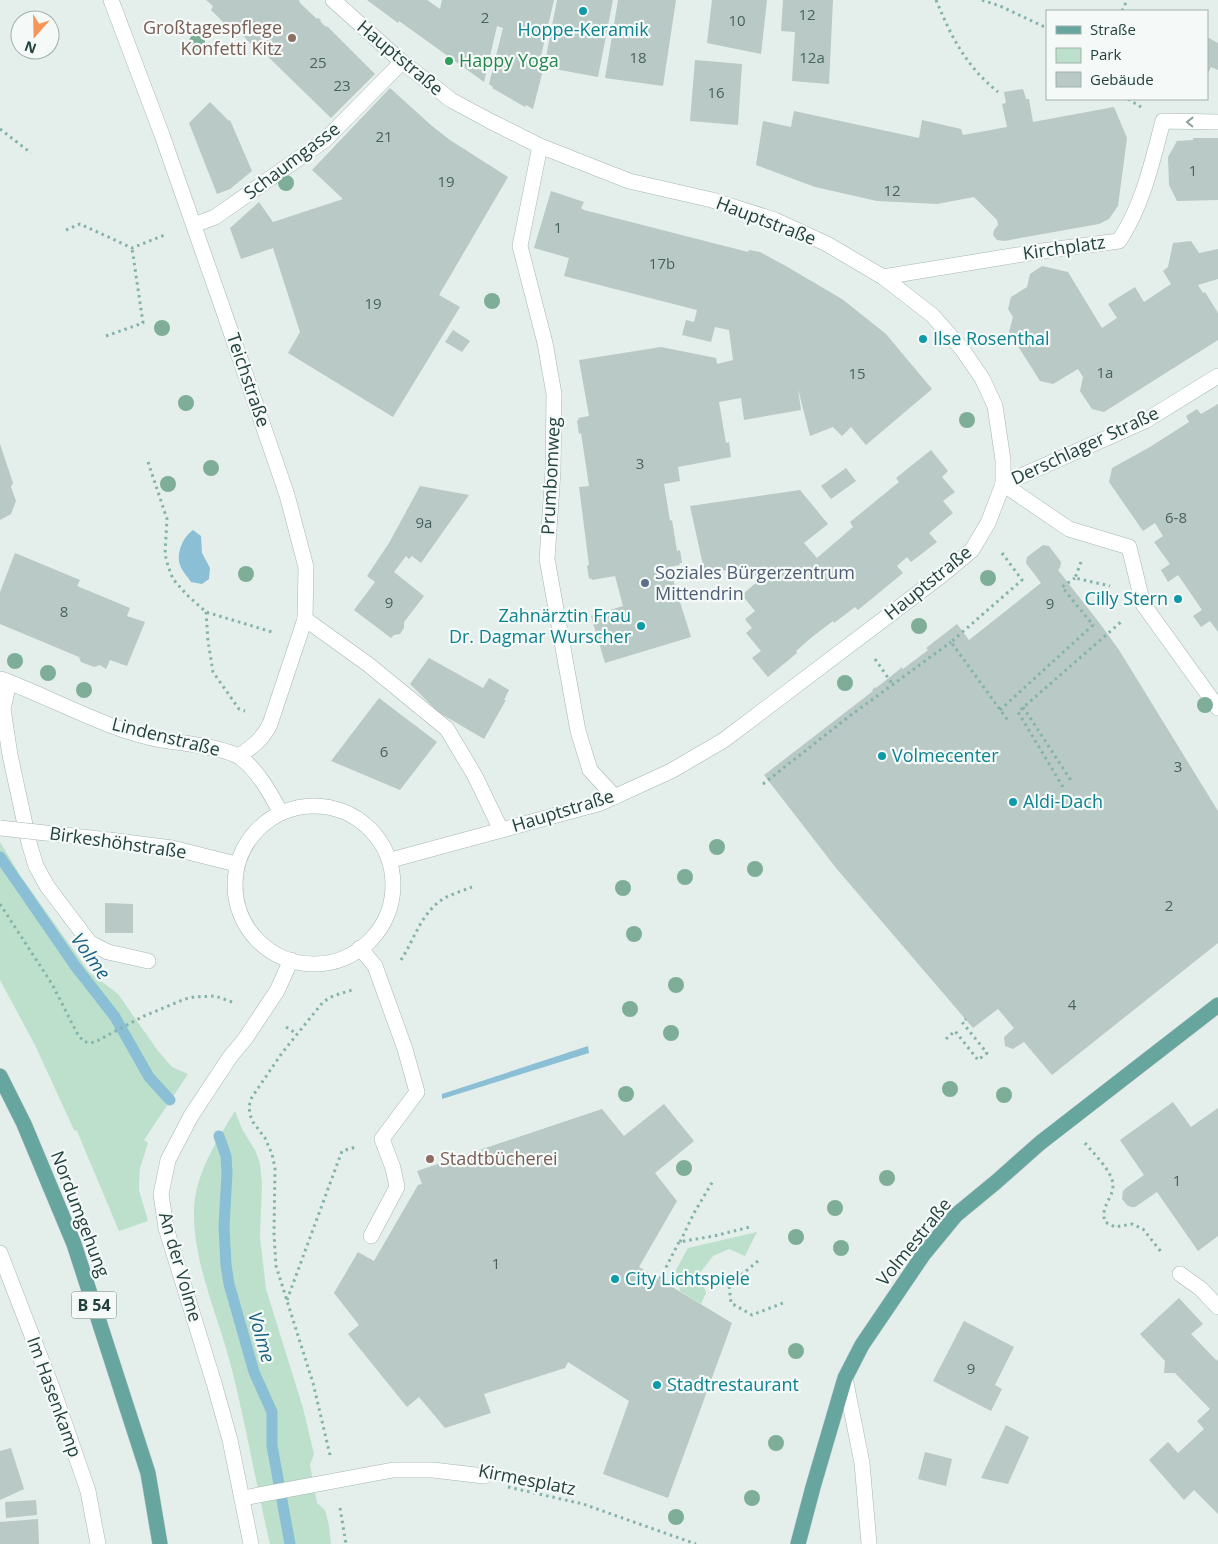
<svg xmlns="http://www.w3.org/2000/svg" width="1218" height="1544" font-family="'Open Sans',sans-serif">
<rect width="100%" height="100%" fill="#e4eeeb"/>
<g fill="#bce0cb">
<polygon points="0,842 20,875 89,972 118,994 158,1051 172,1067 188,1074 144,1140 148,1143 140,1168 139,1182 139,1190 148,1221 119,1231 77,1131 74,1130 35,1045 0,980"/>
<path d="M235,1111L242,1129L256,1152L260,1164L262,1183L260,1237L266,1289L303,1408L314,1454L310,1465L317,1503L325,1510L329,1526L331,1544H270C256,1485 246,1425 231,1366C219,1319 194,1264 194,1215C193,1177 216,1142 235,1111Z"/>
<polygon points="757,1232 745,1256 729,1249 713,1256 700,1273 706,1293 701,1304 680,1291 676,1270 688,1248"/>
</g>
<g fill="#8abfd5">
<path d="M193,530L201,536L202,553L210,568L209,579L202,584L191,582C188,577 182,571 180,565C176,553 183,537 193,530Z"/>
<polygon points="588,1046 589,1053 442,1099 442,1094"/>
</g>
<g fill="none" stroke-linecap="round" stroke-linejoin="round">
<g stroke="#8abfd5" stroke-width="11">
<polyline points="0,857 76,967 115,1017 149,1077 170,1100"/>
<polyline points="219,1136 226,1156 227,1173 224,1227 226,1265 229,1284 254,1372 272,1412 272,1446 290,1544"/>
</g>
</g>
<g fill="#b9c9c5">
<polygon points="206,0 299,0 300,3 317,19 318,18 321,20 320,21 326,27 327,26 375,74 331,118 257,46 255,48 231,24 228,27 211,10 213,6"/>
<polygon points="367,0 427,0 440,9 442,0 554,0 538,69 543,70 533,109 526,105 525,107 492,88 493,87 489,84 503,28 497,26 484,82 399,21 398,23"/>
<polygon points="557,0 613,0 598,77 544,67"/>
<polygon points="618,0 676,0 663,86 605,78"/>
<polygon points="712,0 767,0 761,54 707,43"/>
<polygon points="783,0 833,0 829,84 792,81 795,32 781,31"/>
<polygon points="1207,37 1218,43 1218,70 1211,67 1207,75"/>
<polygon points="695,60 742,64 738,125 690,121"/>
<polygon points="390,88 432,126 450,140 508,177 439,295 460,307 393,417 288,353 300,332 273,248 241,259 230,228 259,202 273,222 343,199 312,170"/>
<polygon points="1023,89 1026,99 1029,99 1033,122 1114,107 1127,138 1118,206 1109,219 1099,224 1004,241 997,240 993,235 994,230 998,225 997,220 974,197 937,204 877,201 815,187 756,165 763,121 791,127 794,111 919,138 922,120 961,129 963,135 1007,127 1002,104 1006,103 1004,92"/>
<polygon points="210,102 229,121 230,120 252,171 230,189 217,194 189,123"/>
<polygon points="1193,138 1218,138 1218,200 1177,201 1169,185 1168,157 1177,141 1193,140"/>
<polygon points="551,191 584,202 581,208 584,210 748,252 749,250 760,252 784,265 842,299 886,334 932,389 866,445 851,427 842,436 833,427 810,436 798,389 801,410 744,420 741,398 719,402 726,443 729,442 731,457 678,467 680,481 664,484 670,521 672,520 677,551 680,550 682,563 679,563 680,565 669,567 691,637 605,663 591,616 623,606 615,576 592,580 591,578 589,579 587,566 589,565 579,487 589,486 581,433 579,434 577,420 579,420 578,418 589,416 579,360 661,347 716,358 717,364 733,360 729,330 715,327 711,342 682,335 686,320 694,322 697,310 564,276 569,258 534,248"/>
<polygon points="1191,241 1199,253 1218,249 1218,279 1198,285 1203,293 1205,292 1218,313 1218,340 1104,412 1092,409 1080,391 1083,377 1078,369 1053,384 1040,381 1009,332 1013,317 1008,309 1011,297 1027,287 1030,274 1042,266 1068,272 1102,328 1117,318 1108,304 1135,287 1144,302 1171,284 1163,271 1168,267 1173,243"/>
<polygon points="453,330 470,341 462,352 445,342"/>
<polygon points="1218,404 1218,632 1210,621 1201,627 1193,616 1202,610 1185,585 1178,575 1168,582 1161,570 1170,564 1154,542 1163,536 1155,523 1143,531 1109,482 1112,468 1150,447 1189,422 1186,416 1197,409 1201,414"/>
<polygon points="0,444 13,483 11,487 16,501 11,514 0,520"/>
<polygon points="931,450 948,471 942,477 955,492 943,501 953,513 929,533 937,542 911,562 907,557 897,566 903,573 858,610 855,607 834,623 833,621 812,637 796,651 797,653 768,677 752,658 761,651 746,633 752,628 745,619 755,611 742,595 759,580 748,566 705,574 690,506 800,490 828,524 804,543 817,558 853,527 850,522 899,482 896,478"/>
<polygon points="846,468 856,481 831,499 821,486"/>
<polygon points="420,486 469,495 421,563 412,556 409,559 406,556 394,572 424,596 404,622 404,628 400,634 394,635 391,638 354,610 375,582 367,576 389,543"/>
<polygon points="1043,545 1049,546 1061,562 1060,568 1058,570 1101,625 1119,650 1218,811 1218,943 1052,1075 1024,1042 1013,1049 1005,1046 1004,1037 1014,1028 998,1009 973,1028 836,868 764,775 873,691 872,690 875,687 876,688 900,669 901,667 903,669 928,650 926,648 957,624 969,640 1041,583 1026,563 1027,557"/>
<polygon points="15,553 80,580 77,586 130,608 127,616 145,622 127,666 110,660 106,669 100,665 94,667 81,662 79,657 0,624 0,592"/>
<polygon points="429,658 483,688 489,678 509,690 504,700 506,700 484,739 438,712 410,684"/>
<polygon points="379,698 437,742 400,790 331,761"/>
<polygon points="105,903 133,904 133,933 105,933"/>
<polygon points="1173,1102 1191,1127 1218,1108 1218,1236 1198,1251 1157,1192 1135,1207 1131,1207 1127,1205 1122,1199 1123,1191 1126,1188 1144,1175 1120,1140"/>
<polygon points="664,1104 694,1141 655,1173 677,1201 639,1267 732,1323 668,1498 603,1474 629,1401 568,1362 565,1368 484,1394 491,1413 445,1428 419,1397 407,1407 348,1334 359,1325 334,1293 358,1252 374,1261 418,1185 422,1184 417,1171 602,1109 624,1136"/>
<polygon points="1179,1298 1203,1324 1191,1334 1217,1361 1218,1359 1218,1514 1194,1490 1184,1500 1149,1460 1168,1442 1178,1453 1204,1429 1197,1421 1210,1409 1175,1373 1164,1373 1165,1361 1140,1334"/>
<polygon points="964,1321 1014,1347 995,1385 1002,1389 991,1411 933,1381"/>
<polygon points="1006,1425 1029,1437 1008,1484 981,1478"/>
<polygon points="11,1448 24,1489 0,1500 0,1451"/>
<polygon points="925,1452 952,1459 946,1486 918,1479"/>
<polygon points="36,1500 37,1515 6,1518 5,1502"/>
<polygon points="38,1519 39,1544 0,1544 0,1522"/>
</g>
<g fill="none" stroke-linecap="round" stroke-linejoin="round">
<defs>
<g id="minor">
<path d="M111,0L162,135L225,315L287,495L306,567L305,619L270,724C263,739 252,747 239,756"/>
<polyline points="333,0 402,62 432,85 451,100 490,121 540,146 629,181 712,200 775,220 827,244 883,277 932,315 962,349 982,378 995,406 1003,460 1003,484 988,523 972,550 942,575 724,740 671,771 601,803 391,860"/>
<polyline points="540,146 520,246 545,343 554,394 553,471 547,559 578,731 590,770 615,797"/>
<polyline points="194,225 215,217 325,140 402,62"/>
<path d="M883,277L1042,251L1119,241C1143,205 1152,162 1163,121L1218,122"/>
<polyline points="1003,484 1069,529 1129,547 1143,604 1218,708"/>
<polyline points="1003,484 1145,421 1218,376"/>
<polyline points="305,619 369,665 447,729 475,776 501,830"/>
<path d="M1,679C53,698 109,731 162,740C181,743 226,747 241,758C259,772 270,793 281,813"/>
<polyline points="9,682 3,709 10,755 29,843 36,866 47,886 90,943 108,952 148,961"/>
<circle cx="314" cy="885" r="79"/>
<polyline points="109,840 172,848 236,864"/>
<polyline points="360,948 375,966 405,1049 417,1092 382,1139 393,1168 397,1187 371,1236"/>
<polyline points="0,1253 53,1390 88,1491 98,1544"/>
<polyline points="1180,1274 1201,1289 1218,1307"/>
<polyline points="845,1378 862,1463 869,1544"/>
<polyline points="243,1498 393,1470 433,1470 484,1476"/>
<polyline points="251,1544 230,1440 214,1383 166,1228 161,1194 168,1160 191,1116 230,1057 245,1039 277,991 291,960"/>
</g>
<g id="major">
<polyline points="0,1076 24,1124 74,1244 148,1473 160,1544"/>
<polyline points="798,1544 813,1487 845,1378 862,1345 923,1255 956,1215 996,1182 1040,1143 1218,1005"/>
</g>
</defs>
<use href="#minor" stroke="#a6b7b3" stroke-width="16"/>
<use href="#major" stroke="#c1cac9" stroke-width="16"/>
<g stroke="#83b3ab" stroke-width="3" stroke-dasharray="2.5 4" stroke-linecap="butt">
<path d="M936,0C952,38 965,65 998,92"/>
<polyline points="982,0 1000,6 1047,28"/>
<polyline points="1122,11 1127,0"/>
<polyline points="1128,99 1141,107"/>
<polyline points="0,129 31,153"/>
<polyline points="66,230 80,224 132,248 167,234"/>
<polyline points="106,336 143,323 132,248"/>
<polyline points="148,462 167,519 165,554 168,566 173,579 187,595 206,612 272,632"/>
<polyline points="1002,553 1022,580 951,642 1009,722"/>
<polyline points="1081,562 1075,578 1110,586"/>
<polyline points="206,612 208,641 213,672 239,709 245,711"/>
<polyline points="875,659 893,685"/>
<polyline points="1023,707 1072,782"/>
<polyline points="1000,710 1093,625 1062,587 1075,578"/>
<polyline points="763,784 847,718 951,642"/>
<polyline points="1063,787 1018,712 1121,622"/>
<polyline points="0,904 52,984 77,1033 83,1041 89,1043 95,1042 144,1016 185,999 194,997 215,996 235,1003"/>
<path d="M401,960C414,940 420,916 440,901C448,895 462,891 472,887"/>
<polyline points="286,1027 297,1034"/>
<polyline points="946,1039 955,1031 978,1060 987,1053 962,1022 966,1019"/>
<path d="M1085,1143C1093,1153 1113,1172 1113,1185C1113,1199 1100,1206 1105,1222L1115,1227L1132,1224L1143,1229L1162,1253"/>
<polyline points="680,1242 694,1213 713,1181"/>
<polyline points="758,1261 729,1285 731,1303 752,1315 783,1303"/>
<polyline points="660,1279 679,1242 714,1236 750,1227"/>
<polyline points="287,1300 342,1151 356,1147"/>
<polyline points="330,1455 313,1383 276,1266 274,1234 275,1168 272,1154 265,1138 253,1122 250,1115 249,1106 252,1097 282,1053 323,1002 333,996 355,989"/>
<polyline points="508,1487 583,1504 696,1544"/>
<polyline points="340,1508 346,1544"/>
</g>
<use href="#minor" stroke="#fff" stroke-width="15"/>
<use href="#major" stroke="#67a69e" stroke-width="15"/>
<defs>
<polyline id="minor-bridge" points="0,828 109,840"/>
</defs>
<use href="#minor-bridge" stroke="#a6b7b3" stroke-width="16" stroke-linecap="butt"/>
<use href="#minor-bridge" stroke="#fff" stroke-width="15"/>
</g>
<g fill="#7eae98">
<circle cx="197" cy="42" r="8"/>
<circle cx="286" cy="183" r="8"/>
<circle cx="492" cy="301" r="8"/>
<circle cx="162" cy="328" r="8"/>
<circle cx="186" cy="403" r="8"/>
<circle cx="967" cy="420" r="8"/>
<circle cx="211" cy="468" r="8"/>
<circle cx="168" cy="484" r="8"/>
<circle cx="246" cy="574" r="8"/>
<circle cx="988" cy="578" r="8"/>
<circle cx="919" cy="626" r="8"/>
<circle cx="15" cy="661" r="8"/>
<circle cx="48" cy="673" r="8"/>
<circle cx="845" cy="683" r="8"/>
<circle cx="84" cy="690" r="8"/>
<circle cx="1205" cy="705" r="8"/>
<circle cx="717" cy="847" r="8"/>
<circle cx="755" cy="869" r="8"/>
<circle cx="685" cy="877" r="8"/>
<circle cx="623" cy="888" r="8"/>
<circle cx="634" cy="934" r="8"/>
<circle cx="676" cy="985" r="8"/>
<circle cx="630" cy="1009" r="8"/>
<circle cx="671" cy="1033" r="8"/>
<circle cx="950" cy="1089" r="8"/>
<circle cx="626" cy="1094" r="8"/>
<circle cx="1004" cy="1095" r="8"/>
<circle cx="684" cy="1168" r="8"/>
<circle cx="887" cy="1178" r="8"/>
<circle cx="835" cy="1208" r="8"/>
<circle cx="796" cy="1237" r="8"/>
<circle cx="841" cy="1248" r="8"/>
<circle cx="796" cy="1351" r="8"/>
<circle cx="776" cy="1443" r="8"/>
<circle cx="752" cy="1498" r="8"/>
<circle cx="676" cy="1517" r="8"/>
</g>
<defs><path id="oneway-chevron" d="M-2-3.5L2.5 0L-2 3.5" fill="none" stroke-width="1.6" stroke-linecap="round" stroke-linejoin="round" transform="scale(1.25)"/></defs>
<use stroke="#90a09e" href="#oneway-chevron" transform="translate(1190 122) rotate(-179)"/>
<g fill="#0f9aa8" stroke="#f5faf9" stroke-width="2">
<circle cx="583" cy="11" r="5"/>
<circle cx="923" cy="339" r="5"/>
<circle cx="1178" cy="599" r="5"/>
<circle cx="641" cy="626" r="5"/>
<circle cx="882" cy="756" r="5"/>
<circle cx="1013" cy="802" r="5"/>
<circle cx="615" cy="1279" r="5"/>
<circle cx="657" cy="1385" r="5"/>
</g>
<g fill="#8d6e63" stroke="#f5faf9" stroke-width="2">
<circle cx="292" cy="38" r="5"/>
<circle cx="430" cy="1159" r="5"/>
</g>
<circle fill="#2e9e5b" stroke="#f5faf9" stroke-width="2" cx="449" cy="61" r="5"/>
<circle fill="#5c6f8a" stroke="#f5faf9" stroke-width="2" cx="645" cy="583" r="5"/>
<g text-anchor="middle" stroke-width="4.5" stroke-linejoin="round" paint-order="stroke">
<g font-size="15" fill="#48635f">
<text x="807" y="20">12</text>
<text x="485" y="23">2</text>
<text x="737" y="26">10</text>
<text x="638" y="63">18</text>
<text x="812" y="63">12a</text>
<text x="318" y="68">25</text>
<text x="342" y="91">23</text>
<text x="716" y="98">16</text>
<text x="384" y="142">21</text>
<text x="1193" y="176">1</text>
<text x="446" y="187">19</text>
<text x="892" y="196">12</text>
<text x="558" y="233">1</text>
<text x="662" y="269">17b</text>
<text x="373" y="309">19</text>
<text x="1105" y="378">1a</text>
<text x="857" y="379">15</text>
<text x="640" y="469">3</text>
<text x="1176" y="523">6-8</text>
<text x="424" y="528">9a</text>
<text x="389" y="608">9</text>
<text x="1050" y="609">9</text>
<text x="64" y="617">8</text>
<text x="384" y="757">6</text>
<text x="1178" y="772">3</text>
<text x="1169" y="911">2</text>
<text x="1072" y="1010">4</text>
<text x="1177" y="1186">1</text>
<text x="496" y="1269">1</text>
<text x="971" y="1374">9</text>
</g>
<rect fill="#f5faf9" stroke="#617875" stroke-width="1" x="71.5" y="1291.5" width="45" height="27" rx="4"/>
<g font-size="16" font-weight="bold" fill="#22413d">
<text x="94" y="1311">B 54</text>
</g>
<g font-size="18" fill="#785e54" stroke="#f5faf9" text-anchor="end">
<text x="282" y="34">Großtagespflege<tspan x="282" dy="21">Konfetti Kitz</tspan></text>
<text x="440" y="1165" text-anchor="start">Stadtbücherei</text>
</g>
<g font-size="18" fill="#0d838f" stroke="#f5faf9" text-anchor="start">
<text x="583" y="36" text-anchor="middle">Hoppe-Keramik</text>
<text x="933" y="345">Ilse Rosenthal</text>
<text x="1168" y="605" text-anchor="end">Cilly Stern</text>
<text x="631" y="622" text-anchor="end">Zahnärztin Frau<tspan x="631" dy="21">Dr. Dagmar Wurscher</tspan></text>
<text x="892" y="762">Volmecenter</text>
<text x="1023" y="808">Aldi-Dach</text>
<text x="625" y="1285">City Lichtspiele</text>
<text x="667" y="1391">Stadtrestaurant</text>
</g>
<g font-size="18" fill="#22413d" stroke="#f5faf9">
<text transform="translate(400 58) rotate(40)" y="6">Hauptstraße</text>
<text transform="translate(292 161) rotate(-37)" y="6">Schaumgasse</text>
<text transform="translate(766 221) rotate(21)" y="6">Hauptstraße</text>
<text transform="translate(1064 248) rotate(-8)" y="6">Kirchplatz</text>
<text transform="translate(248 380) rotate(71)" y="6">Teichstraße</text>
<text transform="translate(1085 446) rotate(-25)" y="6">Derschlager Straße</text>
<text transform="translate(551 476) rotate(-87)" y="6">Prumbomweg</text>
<text transform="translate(928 583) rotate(-39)" y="6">Hauptstraße</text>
<text transform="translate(166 737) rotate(14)" y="6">Lindenstraße</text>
<text transform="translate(563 811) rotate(-17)" y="6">Hauptstraße</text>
<text transform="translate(118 843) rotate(8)" y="6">Birkeshöhstraße</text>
<text transform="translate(80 1214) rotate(69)" y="6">Nordumgehung</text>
<text transform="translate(914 1242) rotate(-51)" y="6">Volmestraße</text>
<text transform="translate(180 1267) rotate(74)" y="6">An der Volme</text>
<text transform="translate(54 1397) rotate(70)" y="6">Im Hasenkamp</text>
<text transform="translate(527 1480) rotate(11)" y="6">Kirmesplatz</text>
</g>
<g font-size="18" fill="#27864d" stroke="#f5faf9" text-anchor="start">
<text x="459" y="67">Happy Yoga</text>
</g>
<g font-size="18" fill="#4e5e75" stroke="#f5faf9" text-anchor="start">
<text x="655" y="579">Soziales Bürgerzentrum<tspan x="655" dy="21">Mittendrin</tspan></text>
</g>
<g font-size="19" font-style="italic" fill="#196181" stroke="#f5faf9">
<text transform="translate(91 956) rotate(54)" y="7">Volme</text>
<text transform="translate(262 1337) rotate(74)" y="7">Volme</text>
</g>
</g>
<rect x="1046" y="10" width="162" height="90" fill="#f5faf9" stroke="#a1b0ae"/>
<rect x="1056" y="26" width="25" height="8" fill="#67a69e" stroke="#a1b0ae"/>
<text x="1090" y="35" font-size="15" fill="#22413d">Straße</text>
<rect x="1056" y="48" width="25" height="15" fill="#bce0cb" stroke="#a1b0ae"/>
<text x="1090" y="60" font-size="15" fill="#22413d">Park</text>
<rect x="1056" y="72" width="25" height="15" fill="#b9c9c5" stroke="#a1b0ae"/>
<text x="1090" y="85" font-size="15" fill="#22413d">Gebäude</text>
<g transform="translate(35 35) rotate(200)"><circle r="24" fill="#f5faf9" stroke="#a1b0ae"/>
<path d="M0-4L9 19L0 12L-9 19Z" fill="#f89659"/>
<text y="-8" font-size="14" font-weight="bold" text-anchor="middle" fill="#22413d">N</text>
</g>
</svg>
